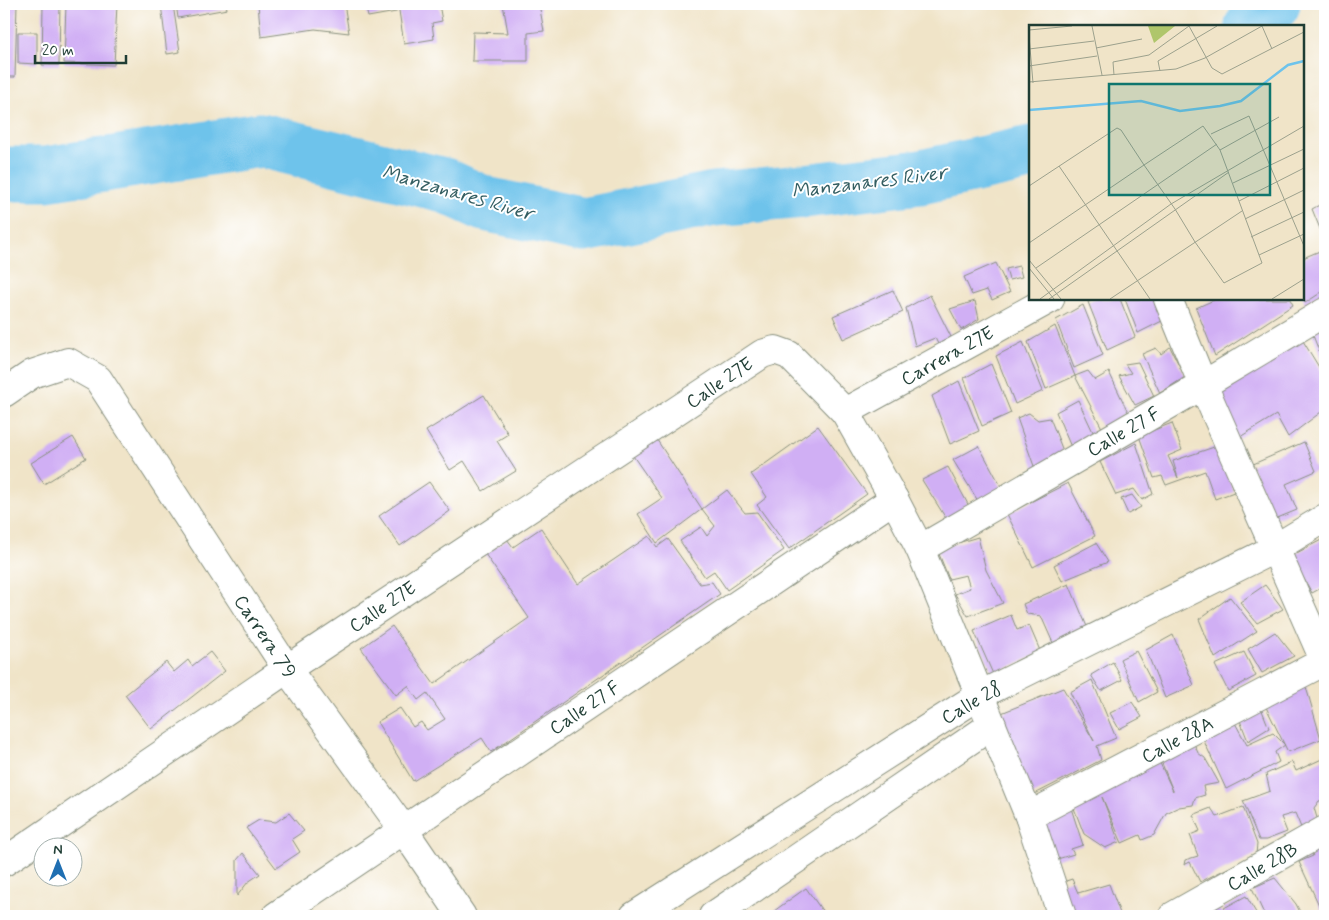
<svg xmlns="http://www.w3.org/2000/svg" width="1329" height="920" font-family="Mynerve,sans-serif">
<rect width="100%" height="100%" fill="#fff"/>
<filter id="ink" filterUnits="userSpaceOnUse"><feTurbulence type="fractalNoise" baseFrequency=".02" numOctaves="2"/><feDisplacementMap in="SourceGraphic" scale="10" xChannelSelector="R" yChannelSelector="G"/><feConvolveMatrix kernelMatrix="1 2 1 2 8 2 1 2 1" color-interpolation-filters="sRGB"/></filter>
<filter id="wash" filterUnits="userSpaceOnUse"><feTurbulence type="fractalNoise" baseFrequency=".0096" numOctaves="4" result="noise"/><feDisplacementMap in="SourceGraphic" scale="20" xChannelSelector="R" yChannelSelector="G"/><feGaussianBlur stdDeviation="1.12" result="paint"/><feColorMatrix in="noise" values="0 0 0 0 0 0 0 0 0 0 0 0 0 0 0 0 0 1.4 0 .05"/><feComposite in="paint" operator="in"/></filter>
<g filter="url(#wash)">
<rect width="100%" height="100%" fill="#f0e4c8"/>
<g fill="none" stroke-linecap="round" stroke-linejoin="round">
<g stroke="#6ec3eb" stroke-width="55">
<polyline points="1252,26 1273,4"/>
<polyline points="4,174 46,174 260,140 444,185 485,204 584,225 714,199 804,191 921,177 1030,153"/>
</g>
</g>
<g id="blocks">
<g fill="#d0aff4">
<polygon points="4,4 17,4 15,77 4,77"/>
<polygon points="43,4 60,4 59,65 42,65"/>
<polygon points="66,4 117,4 114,65 64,63"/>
<polygon points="161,4 173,4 180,52 167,54"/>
<polygon points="176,4 226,4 227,9 178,18"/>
<polygon points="258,4 344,4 349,33 315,29 261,37"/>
<polygon points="365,4 394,4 396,12 368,17"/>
<polygon points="398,4 439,4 442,21 432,23 434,39 404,44"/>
<polygon points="503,4 539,4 544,31 528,33 528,61 472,61 473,32 508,33"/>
<polygon points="18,32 37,32 37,64 18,63"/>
<polygon points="1325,202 1325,241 1312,209"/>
<polygon points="1322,250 1325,260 1325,290 1305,303 1303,297 1303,258"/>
<polygon points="996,263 1010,292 992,300 987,290 972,295 964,277"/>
<polygon points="1019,266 1022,277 1009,280 1006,269"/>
<polygon points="893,290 903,312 843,339 833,316"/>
<polygon points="930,295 951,337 938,344 935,338 915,346 906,308"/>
<polygon points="1094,299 1120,299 1135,337 1107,350 1088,302"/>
<polygon points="1125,299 1153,299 1162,321 1138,333"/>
<polygon points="1216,299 1290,299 1293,305 1215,356 1196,308"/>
<polygon points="975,301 979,319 961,330 950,309"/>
<polygon points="1083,305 1103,355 1074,368 1056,320"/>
<polygon points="1325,325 1325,366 1312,333"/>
<polygon points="1055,326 1075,376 1046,389 1028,342"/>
<polygon points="1300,336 1325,377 1325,409 1288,437 1276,415 1235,440 1212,386"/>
<polygon points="1023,342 1043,391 1015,404 996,356"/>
<polygon points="1170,347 1185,377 1160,393 1142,354 1156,348 1161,354"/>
<polygon points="1138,362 1154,396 1135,405 1119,376 1131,373 1125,364"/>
<polygon points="991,364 1011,413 982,426 964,378"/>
<polygon points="1088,371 1095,380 1109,372 1128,412 1102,428 1075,376"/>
<polygon points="959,381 979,431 950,444 932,396"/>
<polygon points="484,395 508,434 497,441 516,471 483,491 464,461 450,470 426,431"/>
<polygon points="1078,400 1094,434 1071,447 1056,412"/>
<polygon points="1029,413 1038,420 1050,418 1063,451 1035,469 1017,418"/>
<polygon points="1172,423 1182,450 1168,456 1178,478 1173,461 1217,446 1234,492 1215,499 1205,471 1166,485 1162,476 1154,478 1139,436"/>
<polygon points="818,426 867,494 789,549 757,505 767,497 751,474"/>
<polygon points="73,437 86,458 44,484 31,463"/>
<polygon points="655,437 702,509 657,543 638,514 662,498 631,453"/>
<polygon points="1304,442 1316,471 1286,484 1297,510 1275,519 1251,465"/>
<polygon points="1136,443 1153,494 1142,500 1134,489 1116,495 1100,462"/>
<polygon points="979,446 1002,488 978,501 953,460"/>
<polygon points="948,467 970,508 947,520 922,480"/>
<polygon points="429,482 450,511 400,546 379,516"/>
<polygon points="1068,483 1095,536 1033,567 1007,514"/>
<polygon points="727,490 745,513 757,512 784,550 727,590 714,571 705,577 680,541 701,527 707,536 715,526 702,509"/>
<polygon points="1132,495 1141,507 1128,514 1121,499"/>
<polygon points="541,528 578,584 649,536 657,547 668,539 700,584 712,582 720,594 491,752 482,738 413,781 377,722 400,708 413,727 421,722 427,730 445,719 427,693 418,700 408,686 396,695 361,648 392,626 434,684 529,618 485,554 507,539 513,547"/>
<polygon points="978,537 986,570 1003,603 968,616 955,594 970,588 966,575 949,579 937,549"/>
<polygon points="1325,538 1325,586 1312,593 1291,556"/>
<polygon points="1096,543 1108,562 1062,581 1054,565"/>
<polygon points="1069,584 1088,629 1053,643 1041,616 1027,614 1023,604"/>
<polygon points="1265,585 1283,609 1257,623 1240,602"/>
<polygon points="1230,597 1257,631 1215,658 1199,619"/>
<polygon points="1011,615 1017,630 1029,625 1041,653 993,674 974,631"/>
<polygon points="1275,632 1294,656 1262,673 1248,649"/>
<polygon points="1173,635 1194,685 1165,698 1146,650"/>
<polygon points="1136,651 1157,692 1139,702 1120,659"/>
<polygon points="210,652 225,671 151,729 125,695 166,662 174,672 188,660 192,666"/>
<polygon points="1244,652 1256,676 1228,691 1215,665"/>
<polygon points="1113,662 1122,680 1101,691 1091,675"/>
<polygon points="1092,680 1116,738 1097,746 1101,760 1031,796 999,714 1063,688 1094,741 1070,692"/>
<polygon points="1304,680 1321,739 1288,752 1263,701"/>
<polygon points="1132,702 1142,717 1119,729 1110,713"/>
<polygon points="1261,708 1269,728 1248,741 1239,718"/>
<polygon points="1235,723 1247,745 1273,733 1285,745 1275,752 1279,762 1226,789 1204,741"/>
<polygon points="1193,741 1198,753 1205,758 1219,783 1203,786 1205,795 1195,798 1193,805 1179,807 1166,813 1154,835 1142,840 1140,835 1122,843 1102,797 1119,842 1105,848 1084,834 1072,803 1159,761 1173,791 1161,761"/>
<polygon points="1324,758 1325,761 1325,800 1319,801 1314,808 1318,821 1302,830 1295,813 1281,817 1287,832 1266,840 1259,840 1243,801 1270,791 1266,774 1292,762 1296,771"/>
<polygon points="1070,805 1083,845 1071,849 1074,854 1054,860 1039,815"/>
<polygon points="1243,807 1257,844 1256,854 1200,882 1190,862 1184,865 1185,860 1198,856 1190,835 1200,831 1193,815 1211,808 1217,817"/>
<polygon points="289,813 304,831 292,839 300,852 276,868 246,828 259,820 276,822"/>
<polygon points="1325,843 1325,916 1324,916 1299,862 1313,856 1310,850"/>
<polygon points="243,853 260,874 248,882 237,896 237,860"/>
<polygon points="1275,878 1296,904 1302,916 1265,916 1252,888"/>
<polygon points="1072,879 1078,893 1109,884 1121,916 1069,916 1060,883"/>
<polygon points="806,888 826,916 767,916"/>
<polygon points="1246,896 1258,916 1208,916 1208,914 1218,909 1222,913 1225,912 1224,908"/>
</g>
</g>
</g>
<g filter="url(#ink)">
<use href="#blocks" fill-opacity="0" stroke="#88907e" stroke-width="1"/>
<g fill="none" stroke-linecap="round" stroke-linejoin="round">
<defs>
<g id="street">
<polyline points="1168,299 1203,385 1325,662"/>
<polyline points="4,393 32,374 68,362 98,379 287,669 403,829 462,916"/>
<polyline points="845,412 1050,299"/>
<polyline points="920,549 1203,385 1325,312"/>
<polyline points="1029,816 1325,661"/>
<polyline points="4,862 287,669 762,354 775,350 789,355 845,412 894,499 920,549 1029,816 1062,916"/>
<polyline points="276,916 894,499"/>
<polyline points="634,916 980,695 1274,549 1325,518"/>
<polyline points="713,916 992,725"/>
<polyline points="1173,916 1325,830"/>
</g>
</defs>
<use href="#street" stroke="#88907e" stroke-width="30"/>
<use href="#street" stroke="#fff" stroke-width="28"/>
</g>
</g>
<g text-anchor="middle" stroke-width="4" stroke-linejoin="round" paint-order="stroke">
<g font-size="19" fill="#1f3d34" stroke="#fff">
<text transform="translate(947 355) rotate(-29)" y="7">Carrera 27E</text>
<text transform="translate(719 382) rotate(-34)" y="7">Calle 27E</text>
<text transform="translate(1123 431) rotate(-30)" y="7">Calle 27 F</text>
<text transform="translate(382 606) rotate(-34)" y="7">Calle 27E</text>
<text transform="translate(266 636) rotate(56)" y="7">Carrera 79</text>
<text transform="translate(971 702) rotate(-30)" y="7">Calle 28</text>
<text transform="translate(584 707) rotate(-34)" y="7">Calle 27 F</text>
<text transform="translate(1177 739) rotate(-28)" y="7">Calle 28A</text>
<text transform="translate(1262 866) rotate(-30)" y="7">Calle 28B</text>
</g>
<g font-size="20" font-style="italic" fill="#335e62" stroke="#fff">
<text transform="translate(869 181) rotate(-7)" y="7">Manzanares River</text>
<text transform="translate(458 192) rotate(16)" y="7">Manzanares River</text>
</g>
</g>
<g transform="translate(1029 25)">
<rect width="275" height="275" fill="#f0e4c8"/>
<path d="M119,1H146L125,18Z" fill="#afc66b"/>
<path fill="none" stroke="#6ec3eb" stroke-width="2.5" d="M0,85L112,76L151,86L191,81L212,76L259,40L275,36"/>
<path fill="none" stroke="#9ca18d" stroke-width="1" d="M63,1L73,50M160,1L183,43L193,49L275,7M233,1L243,24M0,5L43,1M0,11L4,58M67,23L113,14M0,24L65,16M0,41L68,31M131,46L129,36L188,1M85,50L84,37L120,30L160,1M0,57L147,44L176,33L233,1M182,109L220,91L275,221M191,125L250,92M30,141L121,274M204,158L275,124M0,161L88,103L92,105L115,140L146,184L166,217L195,258L233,238L191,125L174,101L115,140L0,218M210,176L275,143M216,194L275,165M222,212L275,187M230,230L275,209M0,235L32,274M0,243L25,274M7,243L188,119M11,274L142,179L275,101M20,274L200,147M81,274L213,186M243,274L275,254"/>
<path fill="#0f766e" fill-opacity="0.15" stroke="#0f766e" stroke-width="2.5" d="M80,59H241V170H80Z"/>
<rect width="275" height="275" fill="none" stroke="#1f3d34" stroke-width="2.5"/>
</g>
<rect width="1329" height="920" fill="none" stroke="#fff" stroke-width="20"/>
<g transform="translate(58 862)"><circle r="24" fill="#ffffff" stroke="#a5b1ae"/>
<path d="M0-4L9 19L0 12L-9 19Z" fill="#1f6fb2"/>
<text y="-8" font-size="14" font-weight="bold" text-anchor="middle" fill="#1f3d34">N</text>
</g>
<path d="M35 55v8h91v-8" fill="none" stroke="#1f3d34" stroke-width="2.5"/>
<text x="42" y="55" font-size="15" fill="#1f3d34" stroke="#ffffff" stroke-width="4" paint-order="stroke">20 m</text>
</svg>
